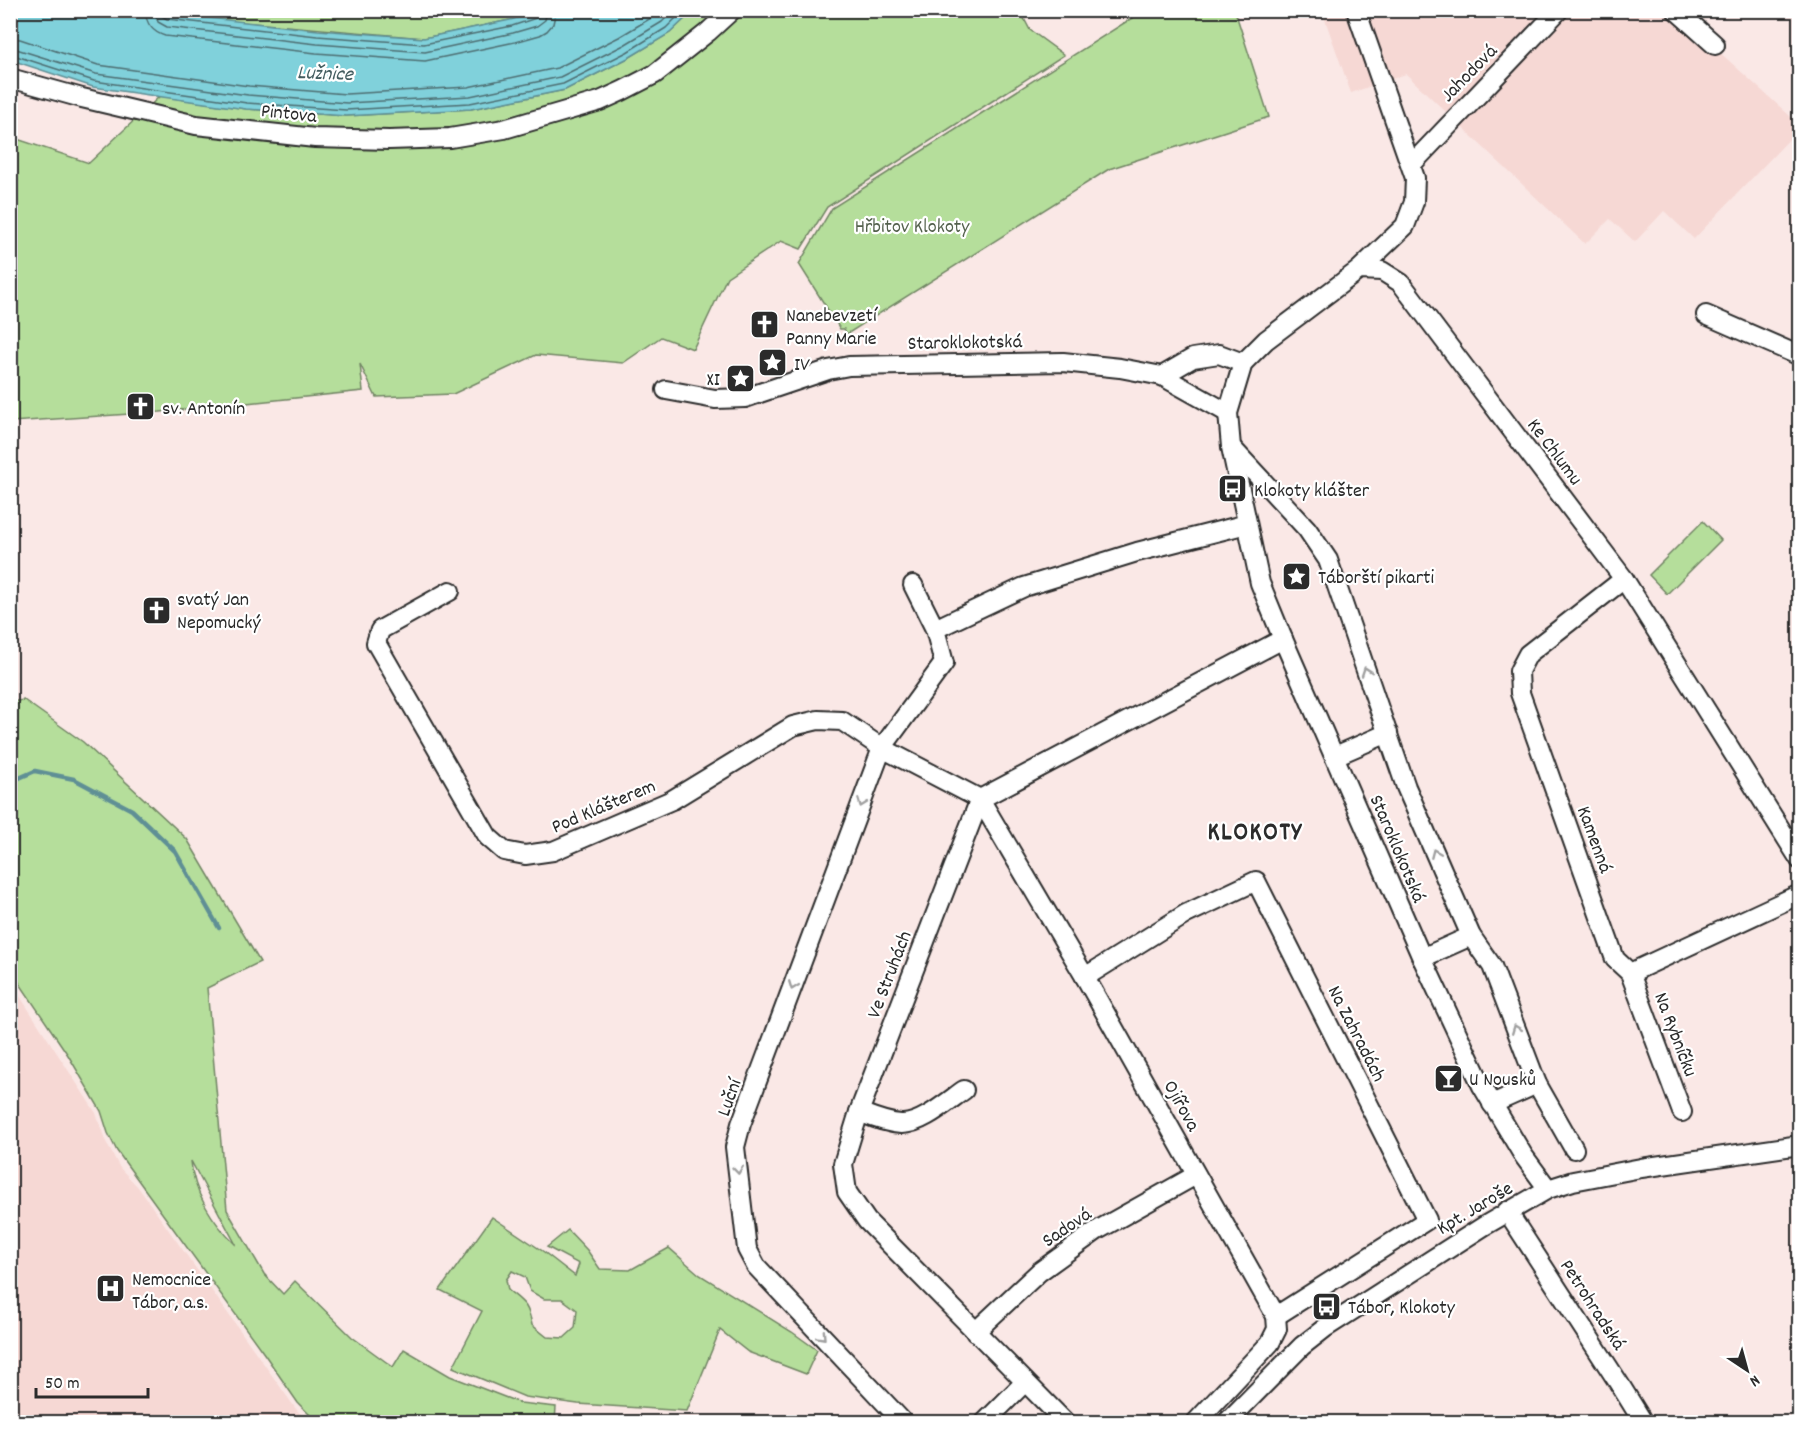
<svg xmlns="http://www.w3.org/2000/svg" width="1810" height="1433" font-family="Dekko,sans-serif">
<rect width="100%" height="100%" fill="#fae8e6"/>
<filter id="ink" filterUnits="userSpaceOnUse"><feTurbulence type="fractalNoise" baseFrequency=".0167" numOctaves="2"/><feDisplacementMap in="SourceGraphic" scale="12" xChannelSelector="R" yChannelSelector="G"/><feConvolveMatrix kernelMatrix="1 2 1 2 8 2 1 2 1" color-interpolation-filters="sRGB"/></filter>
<g filter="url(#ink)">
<g fill="#f6d8d4">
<polygon points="1322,11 1674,11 1799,124 1799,129 1694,239 1664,211 1635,242 1610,219 1585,244 1406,74 1351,93"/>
<polygon points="10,981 96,1113 105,1140 120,1168 138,1187 296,1409 308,1422 11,1422"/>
</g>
<g fill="#b5de9b" stroke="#708463" stroke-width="1.5" fill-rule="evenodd">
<polygon points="142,11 543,11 510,20 424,38 206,19"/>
<polygon points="693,11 1020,11 1030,30 1064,55 827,207 801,249 781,241 727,277 693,349 661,337 623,363 536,355 453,394 376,397 360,364 363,391 160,412 11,422 11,137 89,163 160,96 247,109 346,116 471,109 565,90 630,57 670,33"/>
<polygon points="1143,11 1235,11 1269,117 1109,169 847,334 844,329 840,329 799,264 832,208"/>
<polygon points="1703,521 1721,540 1667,594 1649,575"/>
<path d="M24,700L83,742L187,839L260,962L207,988L227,1210L264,1274L283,1294L295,1281L352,1337L393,1367L404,1349L450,1376L520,1403L556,1407L555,1422H317L298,1403L265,1355L117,1151L108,1133L101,1111L68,1055L12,972L10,965V702ZM191,1161L235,1243V1244C213,1223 193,1192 191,1161Z"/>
<path d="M492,1217L544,1252L575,1276L579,1264L547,1247L568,1230L587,1250L600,1269L630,1270L669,1248L700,1275L792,1332L817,1350L806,1374L748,1352L720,1330L687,1411L578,1404L525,1397L453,1367L482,1311L440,1290ZM512,1271L525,1277L530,1291L544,1299H562L577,1310L575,1328L564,1338L547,1337L532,1325C528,1304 524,1303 508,1290L506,1280Z"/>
</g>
<polygon fill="#80d1db" stroke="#5e8f95" stroke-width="1.5" points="11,10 146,11 318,30 424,38 510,20 543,11 693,11 670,33 630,57 565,90 471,109 346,116 246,109 93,87 11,60"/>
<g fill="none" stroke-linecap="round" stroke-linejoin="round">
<g stroke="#4d6d71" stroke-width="1.5">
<path d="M145,10C146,24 152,32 165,36L316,53L425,61L515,42L540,35L547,31L553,24L556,10"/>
<polyline points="154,10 158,22 167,27 317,44 425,52 513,33 537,26 545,20 547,10"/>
<polyline points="162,10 162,16 167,19 317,36 424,44 512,26 536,18 539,15 540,10"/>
<polyline points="10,38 20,39 98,65 249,86 346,94 468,87 557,68 619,37 656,15 661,10"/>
<polyline points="10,47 96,74 248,95 347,103 470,96 560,77 624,45 662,22 674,10"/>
<polyline points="10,54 94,81 247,103 346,110 470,103 563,84 627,52 666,28 684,10"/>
</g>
<polyline stroke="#5e8f95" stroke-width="4.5" points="10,782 35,771 74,779 132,810 175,851 219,928"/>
<defs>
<g id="minor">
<polyline points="1356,10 1415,178 1414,202 1405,226 1359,270"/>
<polyline points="1676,10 1715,45"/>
<polyline points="10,78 82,98 196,125 315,138 389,140 450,138 504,129 600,101 622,91 655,74 708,32 732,10"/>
<polyline points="1411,165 1559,10"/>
<polyline points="1706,315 1800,356"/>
<polyline points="1162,376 1193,358 1219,354 1243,363"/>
<polyline points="666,390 715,399 745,398 828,370 849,366 1063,362 1120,368 1162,376 1228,413"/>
<polyline points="1232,448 1307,529 1328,560 1406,787 1471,936 1492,966 1537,1084 1574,1149"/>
<polyline points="1624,579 1528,654 1519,671 1520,693 1615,959 1630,973 1800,894"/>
<polyline points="913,585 935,629"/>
<polyline points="450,591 380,630 376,643 488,837 504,851 525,855 553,851 672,800 793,726 818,720 842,721 882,748 980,799"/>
<polyline points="1335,756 1388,733"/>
<polyline points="980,799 1085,977 1276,1316 1277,1329 1270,1343 1196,1422"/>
<polyline points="1422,958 1471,936"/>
<polyline points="1630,973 1682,1112"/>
<polyline points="1085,977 1186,914 1256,881 1427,1220 1276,1316"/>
<polyline points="1492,1104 1537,1084"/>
<path d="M859,1112C872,1117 886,1123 901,1124C921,1125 948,1101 964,1090"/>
<polyline points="1548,1189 1523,1155 1482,1086 1422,958 1283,639 1260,583 1231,447 1228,413 1243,363 1266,340 1359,270 1382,271 1401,283 1624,579 1800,860"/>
<polyline points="1507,1211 1622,1388 1643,1422"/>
<polyline points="975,1332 1039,1272 1096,1231 1196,1175"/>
<polyline points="903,1422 756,1266 747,1249 735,1147 741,1124 882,748 944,663 935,629 1024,587 1137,552 1247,524"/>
<polyline points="985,1422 1025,1382"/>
<polyline points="1065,1422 867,1221 847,1192 843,1164 859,1112 980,799 1283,639"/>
<polyline points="1227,1422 1302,1346 1325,1328 1484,1226 1548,1189 1573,1181 1641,1168 1800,1145"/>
</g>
</defs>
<use href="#minor" stroke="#2b2b2b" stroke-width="22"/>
<use href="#minor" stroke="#fff" stroke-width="18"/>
</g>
<defs><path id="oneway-chevron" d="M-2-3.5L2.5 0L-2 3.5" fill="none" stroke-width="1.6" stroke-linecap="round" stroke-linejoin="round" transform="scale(1.5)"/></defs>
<g stroke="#a0a0a0">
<use href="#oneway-chevron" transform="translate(1366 671) rotate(-109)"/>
<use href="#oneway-chevron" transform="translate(862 803) rotate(111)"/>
<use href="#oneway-chevron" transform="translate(1435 853) rotate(-113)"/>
<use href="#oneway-chevron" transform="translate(793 986) rotate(111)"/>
<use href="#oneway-chevron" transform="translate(1516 1029) rotate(-111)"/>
<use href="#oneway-chevron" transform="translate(738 1170) rotate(84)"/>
<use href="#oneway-chevron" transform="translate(822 1336) rotate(47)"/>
</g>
</g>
<defs>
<symbol id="church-square" viewBox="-11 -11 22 22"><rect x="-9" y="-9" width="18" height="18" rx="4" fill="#2b2b2b" stroke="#fff"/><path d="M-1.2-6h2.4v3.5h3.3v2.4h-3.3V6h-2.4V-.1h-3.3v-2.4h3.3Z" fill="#fff"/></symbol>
<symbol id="sight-square" viewBox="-11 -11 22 22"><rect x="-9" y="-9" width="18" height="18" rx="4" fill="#2b2b2b" stroke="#fff"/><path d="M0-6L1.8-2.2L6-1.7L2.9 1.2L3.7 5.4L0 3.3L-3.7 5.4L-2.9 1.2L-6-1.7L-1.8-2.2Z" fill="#fff"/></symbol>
<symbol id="bus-square" viewBox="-11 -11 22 22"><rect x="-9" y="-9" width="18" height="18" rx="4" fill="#2b2b2b" stroke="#fff"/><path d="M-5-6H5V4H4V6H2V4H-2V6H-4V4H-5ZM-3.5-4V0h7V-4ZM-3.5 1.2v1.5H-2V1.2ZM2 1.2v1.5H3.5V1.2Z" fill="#fff"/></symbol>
<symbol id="bar-square" viewBox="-11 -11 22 22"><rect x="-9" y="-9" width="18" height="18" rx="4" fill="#2b2b2b" stroke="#fff"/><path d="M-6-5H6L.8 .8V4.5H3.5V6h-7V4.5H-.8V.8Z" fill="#fff"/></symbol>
<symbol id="hospital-square" viewBox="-11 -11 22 22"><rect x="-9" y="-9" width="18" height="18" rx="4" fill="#2b2b2b" stroke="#fff"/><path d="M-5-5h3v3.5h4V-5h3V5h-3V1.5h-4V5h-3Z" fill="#fff"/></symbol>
</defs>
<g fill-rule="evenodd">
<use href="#church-square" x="748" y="308" width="33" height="33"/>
<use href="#sight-square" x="756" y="346" width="33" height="33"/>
<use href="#sight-square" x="724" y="362" width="33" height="33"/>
<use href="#church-square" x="124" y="390" width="33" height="33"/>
<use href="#bus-square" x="1216" y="472" width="33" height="33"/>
<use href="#sight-square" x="1280" y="560" width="33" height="33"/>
<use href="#church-square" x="140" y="594" width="33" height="33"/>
<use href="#bar-square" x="1432" y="1062" width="33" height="33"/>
<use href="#hospital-square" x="94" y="1272" width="33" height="33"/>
<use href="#bus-square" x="1310" y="1290" width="33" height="33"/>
</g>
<g text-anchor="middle" stroke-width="4.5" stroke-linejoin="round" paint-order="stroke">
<g font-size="20" fill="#2b2b2b" stroke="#fff">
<text transform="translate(1468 72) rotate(-46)" y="7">Jahodová</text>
<text transform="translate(289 112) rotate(6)" y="7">Pintova</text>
<text transform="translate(965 341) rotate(-1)" y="7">Staroklokotská</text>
<text transform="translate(1556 451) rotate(53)" y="7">Ke Chlumu</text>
<text transform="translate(603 805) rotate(-23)" y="7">Pod Klášterem</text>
<text transform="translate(1596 839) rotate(70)" y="7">Kamenná</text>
<text transform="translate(1399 848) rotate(67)" y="7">Staroklokotská</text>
<text transform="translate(888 974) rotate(-69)" y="7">Ve Struhách</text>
<text transform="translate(1358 1033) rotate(63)" y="7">Na Zahradách</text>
<text transform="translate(1677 1034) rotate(69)" y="7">Na Rybníčku</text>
<text transform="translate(728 1097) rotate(-70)" y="7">Luční</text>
<text transform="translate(1183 1105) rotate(61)" y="7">Ojířova</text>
<text transform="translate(1474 1207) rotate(-31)" y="7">Kpt. Jaroše</text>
<text transform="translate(1066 1226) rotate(-34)" y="7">Sadová</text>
<text transform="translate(1594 1304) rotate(57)" y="7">Petrohradská</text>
</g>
<g font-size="20" fill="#54614d" stroke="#fff">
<text x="912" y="232">Hřbitov Klokoty</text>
</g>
<g font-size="20" fill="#2b2b2b" stroke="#fff" text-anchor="start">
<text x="786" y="321">Nanebevzetí<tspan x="786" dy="23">Panny Marie</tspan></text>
<text x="794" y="370">IV</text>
<text x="720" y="385" text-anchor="end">XI</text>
<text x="162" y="414">sv. Antonín</text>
<text x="1254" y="496">Klokoty klášter</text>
<text x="1318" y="583">Táborští pikarti</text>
<text x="177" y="605">svatý Jan<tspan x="177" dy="23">Nepomucký</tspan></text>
<text x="1469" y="1085">U Nousků</text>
<text x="132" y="1285">Nemocnice<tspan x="132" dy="23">Tábor, a.s.</tspan></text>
<text x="1348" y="1313">Tábor, Klokoty</text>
</g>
<g font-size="21" font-style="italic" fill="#445d60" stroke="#fff">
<text transform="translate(325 72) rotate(2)" y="7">Lužnice</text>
</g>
<g font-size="26" font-weight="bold" letter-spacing="1.5" fill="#2b2b2b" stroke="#fff">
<text x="1255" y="839">KLOKOTY</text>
</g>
</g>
<rect width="1810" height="1433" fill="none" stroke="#fff" stroke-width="36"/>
<rect x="18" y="18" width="1774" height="1397" fill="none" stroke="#2b2b2b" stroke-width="2" filter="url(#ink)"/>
<g transform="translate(1747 1370) rotate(144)" stroke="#ffffff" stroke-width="4.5" paint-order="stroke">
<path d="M0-4.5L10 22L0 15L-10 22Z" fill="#2b2b2b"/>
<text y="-9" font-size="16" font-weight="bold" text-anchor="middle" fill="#2b2b2b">N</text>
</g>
<path d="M36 1388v9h112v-9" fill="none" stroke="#2b2b2b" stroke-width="3"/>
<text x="45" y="1388" font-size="18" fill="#2b2b2b" stroke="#ffffff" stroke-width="4.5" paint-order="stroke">50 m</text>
</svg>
